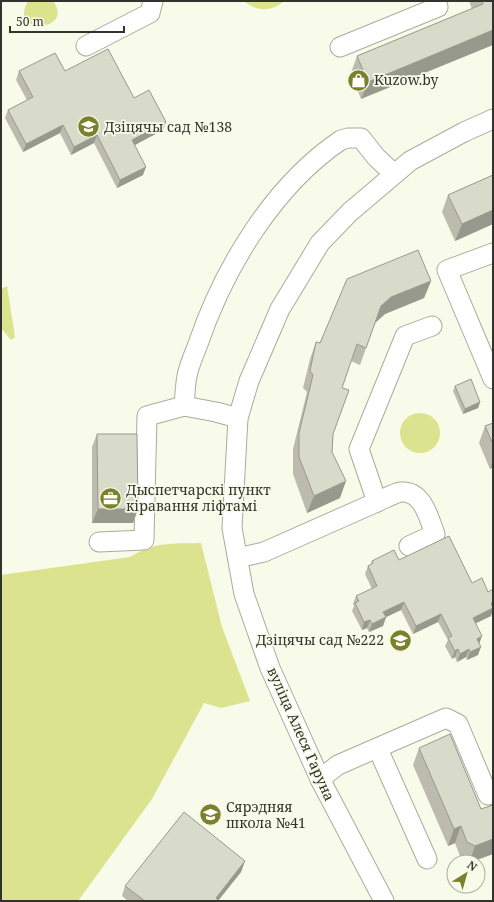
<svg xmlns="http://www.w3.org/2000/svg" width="494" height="902" font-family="'Noto Serif',serif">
<rect width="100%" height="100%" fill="#f8fbe9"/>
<g fill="#dbe38f">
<path d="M28,1H53C76,31 7,37 28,1Z"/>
<path d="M244,1H284C272,12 256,12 244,1Z"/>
<polygon points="7,286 15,337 11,340 1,328 1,289"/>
<circle cx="420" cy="433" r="20"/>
<path d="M201,543L222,627L250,701L221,708L204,703L152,799L78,901H1V575L130,557C157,541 171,544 201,543Z"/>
</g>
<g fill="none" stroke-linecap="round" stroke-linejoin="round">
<defs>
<g id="minor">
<polyline points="86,46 150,13 153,1"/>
<polyline points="340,47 438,7 436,1"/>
<polyline points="493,253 447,270 493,379"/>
<path d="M238,418L216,412L184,406C185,396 185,386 187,376C189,365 194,355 198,344C224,268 273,186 341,140L348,138H361L376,157L394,174"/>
<path d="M377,502C384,499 394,493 401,492C423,490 429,519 435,534L409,546"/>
<polyline points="99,542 144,540 147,416 184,406"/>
<polyline points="238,558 264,552 377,502 359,449 405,336 432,326"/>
<polyline points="378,749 427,859"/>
<polyline points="320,779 338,765 446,718 458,724 488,795 493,792"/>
<polyline points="384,901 320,779 270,668 244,594 232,528 238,418 249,381 280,309 320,243 350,212 410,161 464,132 493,119"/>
</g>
</defs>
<use href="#minor" stroke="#a9ac9b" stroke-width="21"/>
<use href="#minor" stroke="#fff" stroke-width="19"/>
</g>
<g fill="#bbbcae">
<polygon points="469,1 493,1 361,99 351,73 357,56 472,9"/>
<polygon points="19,71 65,71 134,98 163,130 135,145 143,175 117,188 94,143 71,155 60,133 23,152 5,118 8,110 27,100 16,80"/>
<polygon points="493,175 493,224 455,241 442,212 448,195"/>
<polygon points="431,281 424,298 385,314 375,323 360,365 351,361 342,388 333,434 332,452 340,498 307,513 293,474 293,449 307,392 303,388 310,359 316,342 320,343"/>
<polygon points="455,386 480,402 478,408 463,414 453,391"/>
<polygon points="493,423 493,467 490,469 479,443 485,426"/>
<polygon points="97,434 138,509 133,523 92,523 92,447"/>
<polygon points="399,560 472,583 491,616 476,623 479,644 478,655 467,660 466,657 457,662 455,657 452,659 445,646 448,640 438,622 413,634 401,610 386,617 383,626 369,632 367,628 362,630 352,611 354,606 353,604 356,596 372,589 365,574 368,566 371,564 372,561"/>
<polygon points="419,748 481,809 493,805 493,854 471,862 468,862 461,859 455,843 448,846 413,765"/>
<polygon points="245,861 241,872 218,900 219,901 128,901 122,896 125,886"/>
</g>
<g fill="#98998d">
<polygon points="493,30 493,45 361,99 368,82"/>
<polygon points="166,122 163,130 129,148 132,140"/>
<polygon points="63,125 60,133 23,152 26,144"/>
<polygon points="97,135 94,143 71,155 74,147"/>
<polygon points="146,167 143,175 117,188 120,180"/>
<polygon points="493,210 493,224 455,241 462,224"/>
<polygon points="431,281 424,298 385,314 375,323 381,306 391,297"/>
<polygon points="480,402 478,408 463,414 465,409"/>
<polygon points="493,461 493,467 490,469"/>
<polygon points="346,481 340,498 307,513 314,496"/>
<polygon points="98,509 138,509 133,523 92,523"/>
<polygon points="404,602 401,610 380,620 383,612"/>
<polygon points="493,602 493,610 491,616 470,626 473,618"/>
<polygon points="441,614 438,622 413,634 416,626"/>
<polygon points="386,617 383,626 369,632 372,624"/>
<polygon points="370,620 367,628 362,630 364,622"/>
<polygon points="482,636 479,644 477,639"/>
<polygon points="481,647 478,655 467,660 470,652"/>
<polygon points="458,649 455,657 452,659 455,651"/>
<polygon points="469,649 466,657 457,662 460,654"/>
<polygon points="461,826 455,843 448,846 454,829"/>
<polygon points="493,839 493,854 471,862 469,862 475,846"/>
<polygon points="245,861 241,872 218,901 216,898"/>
</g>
<g fill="#d9dbca" stroke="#98998d">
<polygon points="482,1 493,1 493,30 368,82 357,56 483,4"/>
<polygon points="108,49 134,98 149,90 166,122 132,140 146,167 120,180 97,135 74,147 63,125 26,144 8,110 33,97 19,71 55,53 65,71"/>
<polygon points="493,175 493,210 462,224 448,195"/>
<polygon points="418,250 431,281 391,297 381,306 366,348 357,344 342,388 349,390 333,434 332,452 346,481 314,496 299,457 299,433 313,375 310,371 316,342 320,343 347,279"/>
<polygon points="471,379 480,402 465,409 455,386"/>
<polygon points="493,423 493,444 485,426"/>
<polygon points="97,434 137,434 138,509 98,509"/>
<polygon points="449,536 472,583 482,578 488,592 493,589 493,602 491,603 493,608 473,618 482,636 477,639 481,647 470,652 469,649 460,654 458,649 455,651 448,638 452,636 441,614 416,626 404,602 383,612 386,617 372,624 370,620 364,622 355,603 359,601 356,596 377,586 368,566 373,563 372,561 394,550 399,560"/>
<polygon points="450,734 481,809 493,805 493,839 475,846 467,842 461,826 454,829 419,748"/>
<polygon points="184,812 245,861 216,898 219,901 145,901 125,886"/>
</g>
<defs>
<symbol id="shop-disc" viewBox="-11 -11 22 22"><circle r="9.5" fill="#7a802b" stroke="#f8fbe9"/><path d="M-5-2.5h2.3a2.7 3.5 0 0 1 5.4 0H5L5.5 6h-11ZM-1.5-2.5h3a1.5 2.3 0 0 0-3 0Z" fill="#fff"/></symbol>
<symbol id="school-disc" viewBox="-11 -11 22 22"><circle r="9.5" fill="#7a802b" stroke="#f8fbe9"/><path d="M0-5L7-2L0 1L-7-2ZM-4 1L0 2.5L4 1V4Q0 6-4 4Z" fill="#fff"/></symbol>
<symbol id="office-disc" viewBox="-11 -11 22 22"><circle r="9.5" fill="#7a802b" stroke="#f8fbe9"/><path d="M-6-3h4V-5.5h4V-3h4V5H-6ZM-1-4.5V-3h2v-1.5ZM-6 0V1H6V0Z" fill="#fff"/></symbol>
</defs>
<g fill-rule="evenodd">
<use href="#shop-disc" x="346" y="68" width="25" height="25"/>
<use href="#school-disc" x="76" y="114" width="25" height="25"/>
<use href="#office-disc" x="98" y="486" width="25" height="25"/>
<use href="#school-disc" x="388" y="628" width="25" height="25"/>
<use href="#school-disc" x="198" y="802" width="25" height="25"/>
</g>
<g text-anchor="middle" stroke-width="3.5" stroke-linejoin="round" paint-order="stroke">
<g font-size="14" fill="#32332c" stroke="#f8fbe9" text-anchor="start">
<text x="374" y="85">Kuzow.by</text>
<text x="104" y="132">Дзіцячы сад №138</text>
<text x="126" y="495">Дыспетчарскі пункт<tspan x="126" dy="16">кіравання ліфтамі</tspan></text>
<text x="384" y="645" text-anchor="end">Дзіцячы сад №222</text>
<text x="226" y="812">Сярэдняя<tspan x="226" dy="16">школа №41</tspan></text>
</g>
<g font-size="14" fill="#32332c" stroke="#f8fbe9">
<text transform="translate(301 734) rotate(66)" y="5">вуліца Алеся Гаруна</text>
</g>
</g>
<rect width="494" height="902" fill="none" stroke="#32332c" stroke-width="4"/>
<g transform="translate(466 874) rotate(37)"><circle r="19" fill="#f8fbe9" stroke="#a9ab9d"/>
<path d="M0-3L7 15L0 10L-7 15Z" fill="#7a802b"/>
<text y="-6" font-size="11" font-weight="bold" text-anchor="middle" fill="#32332c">N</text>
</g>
<path d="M10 26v6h114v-6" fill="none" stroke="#32332c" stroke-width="2"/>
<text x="16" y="26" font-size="12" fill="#32332c" stroke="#f8fbe9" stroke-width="3" paint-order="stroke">50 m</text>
</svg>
